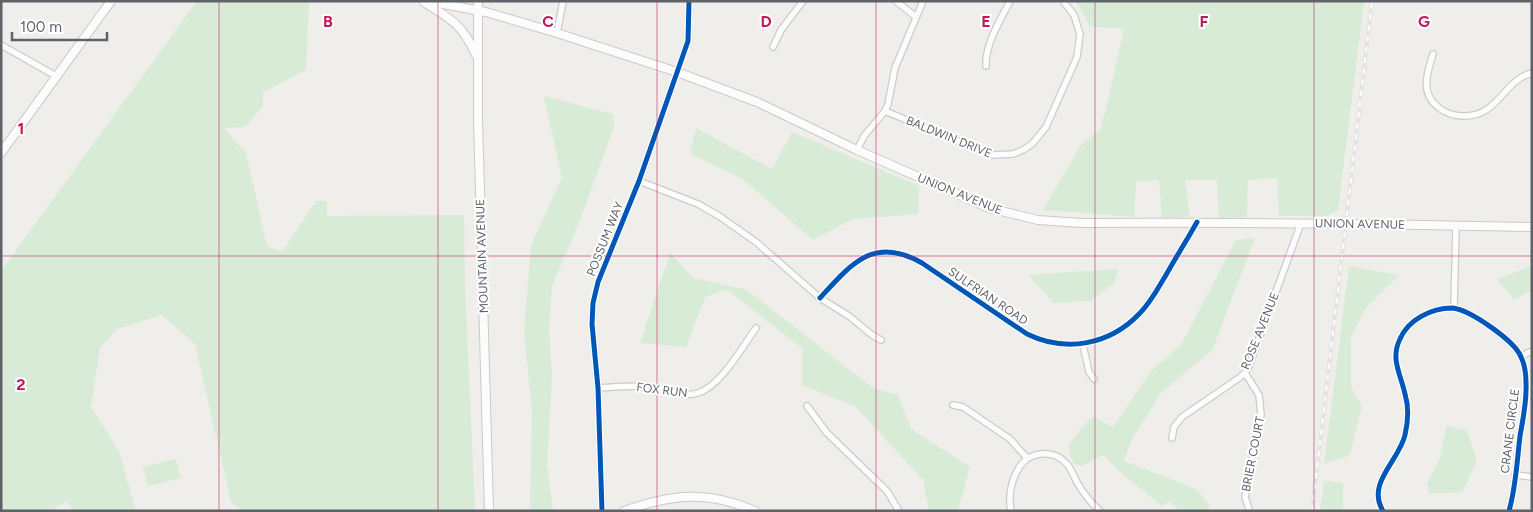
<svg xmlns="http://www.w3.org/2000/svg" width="1533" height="512" font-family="Figtree,sans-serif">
<rect width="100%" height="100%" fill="#efeeea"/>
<g fill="#d8ebd6">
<polygon points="197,1 309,1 306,70 263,92 263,106 245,127 224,128 246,153 267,246 282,252 316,201 327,201 327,216 464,215 465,287 475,511 242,511 231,502 195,344 162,315 117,329 100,348 91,407 119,451 136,511 73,511 66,501 51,511 1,511 1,271"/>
<polygon points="1074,1 1364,1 1338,210 1327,216 1279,216 1277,178 1248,180 1247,217 1219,218 1217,180 1185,180 1190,217 1162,218 1159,180 1136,182 1134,217 1043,210 1081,145 1101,129 1124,29 1090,26 1078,5"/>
<polygon points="544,96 613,114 614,127 580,220 552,286 549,331 552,377 547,464 553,511 530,511 532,411 524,332 531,245 562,178"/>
<polygon points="696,128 772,169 792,132 919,186 918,214 853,219 813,240 741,178 690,154"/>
<polygon points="1255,238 1212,350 1161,393 1132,439 1124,461 1196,489 1209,504 1208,511 1180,511 1169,501 1162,506 1127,478 1103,455 1082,466 1073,463 1068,445 1092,416 1113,427 1151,371 1181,345 1236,240"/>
<polygon points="670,253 694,278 747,290 873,388 898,395 911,429 970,467 958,511 929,511 923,480 856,407 802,385 802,348 726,289 705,297 686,347 640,343"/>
<polygon points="1349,266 1399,275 1365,309 1351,337 1351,387 1362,405 1350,455 1324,464"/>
<polygon points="1532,266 1532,290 1514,300 1497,279"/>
<polygon points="1118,269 1114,283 1090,301 1054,303 1028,275"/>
<polygon points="1447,425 1467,431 1477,461 1462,492 1429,494 1427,483 1439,461"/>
<polygon points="176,459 181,478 148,486 143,467"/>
<polygon points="1324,481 1343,483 1343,511 1320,511"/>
</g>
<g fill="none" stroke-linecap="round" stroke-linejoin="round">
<defs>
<g id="street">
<polyline points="896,1 916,17"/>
<polyline points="557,33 563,1"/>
<polyline points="1,45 56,76"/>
<polyline points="773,47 781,30 803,1"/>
<path d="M1433,54C1427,73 1420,93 1438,107C1445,113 1454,116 1463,116C1499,117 1503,80 1532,73"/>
<path d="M986,66C985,44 1000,21 1010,1"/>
<polyline points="885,111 992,155 1013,154 1023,150 1032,144 1046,127 1077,57 1080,34 1074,15 1063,1"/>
<polyline points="857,150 864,136 885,111 888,104 895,68 923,1"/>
<polyline points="639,181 698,204 719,216 756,242 820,298 849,316 872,335 881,340"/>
<path d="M820,298C851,264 874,235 922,263L1027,334C1066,353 1110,345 1140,313C1151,302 1158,288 1166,275C1176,257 1187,240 1197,222"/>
<polyline points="1454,308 1456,226"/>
<polyline points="1083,345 1089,372 1094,379"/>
<polyline points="1521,356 1532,351"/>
<polyline points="1245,373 1259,395 1261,415 1246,490 1245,497 1249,509"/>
<path d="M598,388C616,387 634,385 652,387C666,389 683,398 698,393C721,386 742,347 756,328"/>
<polyline points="953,405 963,407 1010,439 1027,458"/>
<polyline points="807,406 827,433 887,491 899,511"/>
<polyline points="1172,438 1174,427 1182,417 1239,378 1245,373 1249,366 1301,223"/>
<polyline points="1515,475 1532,477"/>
<polyline points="602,511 598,388 592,324 593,303 598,282 639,181 688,41 689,1"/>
<path d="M1011,511C1008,495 1011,480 1020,466C1031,451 1054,449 1067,464C1072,470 1074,477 1078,484C1084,494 1091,503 1100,511"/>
<path d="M1383,511C1366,483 1399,461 1405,435C1408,422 1409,407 1405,394C1401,375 1390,359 1400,339C1408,320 1431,308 1452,308C1469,309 1515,341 1521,357C1525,365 1526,375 1526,383C1527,401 1523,419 1520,436C1517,461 1516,487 1509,511"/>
</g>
<g id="secondary">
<path d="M427,1L486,12L557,33L677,72L757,102L857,150L989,208L1038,220L1082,223C1232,222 1382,224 1532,227"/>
<polyline points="478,1 478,120 489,511"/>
<path d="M424,2C451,19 463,25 476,55"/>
<polyline points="1,153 111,1"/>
<path d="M624,511C672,494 708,490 755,511"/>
</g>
</defs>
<use href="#street" stroke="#cbcccc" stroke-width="8"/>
<use href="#secondary" stroke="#cacacb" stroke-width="10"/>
<use href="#street" stroke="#fdfcfc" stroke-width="5.5"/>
<use href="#secondary" stroke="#fdfcfc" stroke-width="8"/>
<defs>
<polyline id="rail" points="1312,511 1372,1"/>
</defs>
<use href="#rail" stroke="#e4e4e4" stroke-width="4"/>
<use href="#rail" stroke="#fff" stroke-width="2" stroke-dasharray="5.5" stroke-linecap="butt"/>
<defs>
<g id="cycleway">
<path d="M820,298C851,264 874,235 922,263L1027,334C1066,353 1110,345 1140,313C1151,302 1158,288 1166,275C1176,257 1187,240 1197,222"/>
<polyline points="602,511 598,388 592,324 593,303 598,282 639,181 688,41 689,1"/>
<path d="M1383,511C1366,483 1399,461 1405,435C1408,422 1409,407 1405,394C1401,375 1390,359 1400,339C1408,320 1431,308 1452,308C1469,309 1515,341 1521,357C1525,365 1526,375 1526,383C1527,401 1523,419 1520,436C1517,461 1516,487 1509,511"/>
</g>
</defs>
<use href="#cycleway" stroke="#fff" stroke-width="8"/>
<use href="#cycleway" stroke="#0057b8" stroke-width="5"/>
</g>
<path fill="none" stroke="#c2185b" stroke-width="1" stroke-opacity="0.55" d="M219,1V511M438,1V511M657,1V511M876,1V511M1095,1V511M1314,1V511M1,256H1532"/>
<g text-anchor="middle" stroke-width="4" stroke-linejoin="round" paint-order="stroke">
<g font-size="12" fill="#5f6368" stroke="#fff">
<text transform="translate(949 137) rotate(22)" y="4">BALDWIN DRIVE</text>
<text transform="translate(960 194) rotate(22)" y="4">UNION AVENUE</text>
<text transform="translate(1360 224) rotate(1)" y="4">UNION AVENUE</text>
<text transform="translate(605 239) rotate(-68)" y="4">POSSUM WAY</text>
<text transform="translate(482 256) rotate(-92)" y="4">MOUNTAIN AVENUE</text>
<text transform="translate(988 296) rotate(34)" y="4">SULFRIAN ROAD</text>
<text transform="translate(1260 331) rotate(-68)" y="4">ROSE AVENUE</text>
<text transform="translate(662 390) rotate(7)" y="4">FOX RUN</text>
<text transform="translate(1510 431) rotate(-83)" y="4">CRANE CIRCLE</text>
<text transform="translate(1253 454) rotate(-79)" y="4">BRIER COURT</text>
</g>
</g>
<g font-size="16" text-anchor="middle" font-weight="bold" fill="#c2185b" stroke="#fff" stroke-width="4" stroke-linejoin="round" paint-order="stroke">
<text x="328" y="27">B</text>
<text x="548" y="27">C</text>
<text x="766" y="27">D</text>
<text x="986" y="27">E</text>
<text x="1204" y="27">F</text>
<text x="1424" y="27">G</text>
<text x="21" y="134">1</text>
<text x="21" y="390">2</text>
</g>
<rect width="1533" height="512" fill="none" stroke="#5f6368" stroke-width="5"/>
<path d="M12 32v8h95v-8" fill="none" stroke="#5f6368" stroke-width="2.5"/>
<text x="20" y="32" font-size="15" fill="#5f6368" stroke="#ffffff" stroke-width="4" paint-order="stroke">100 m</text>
</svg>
